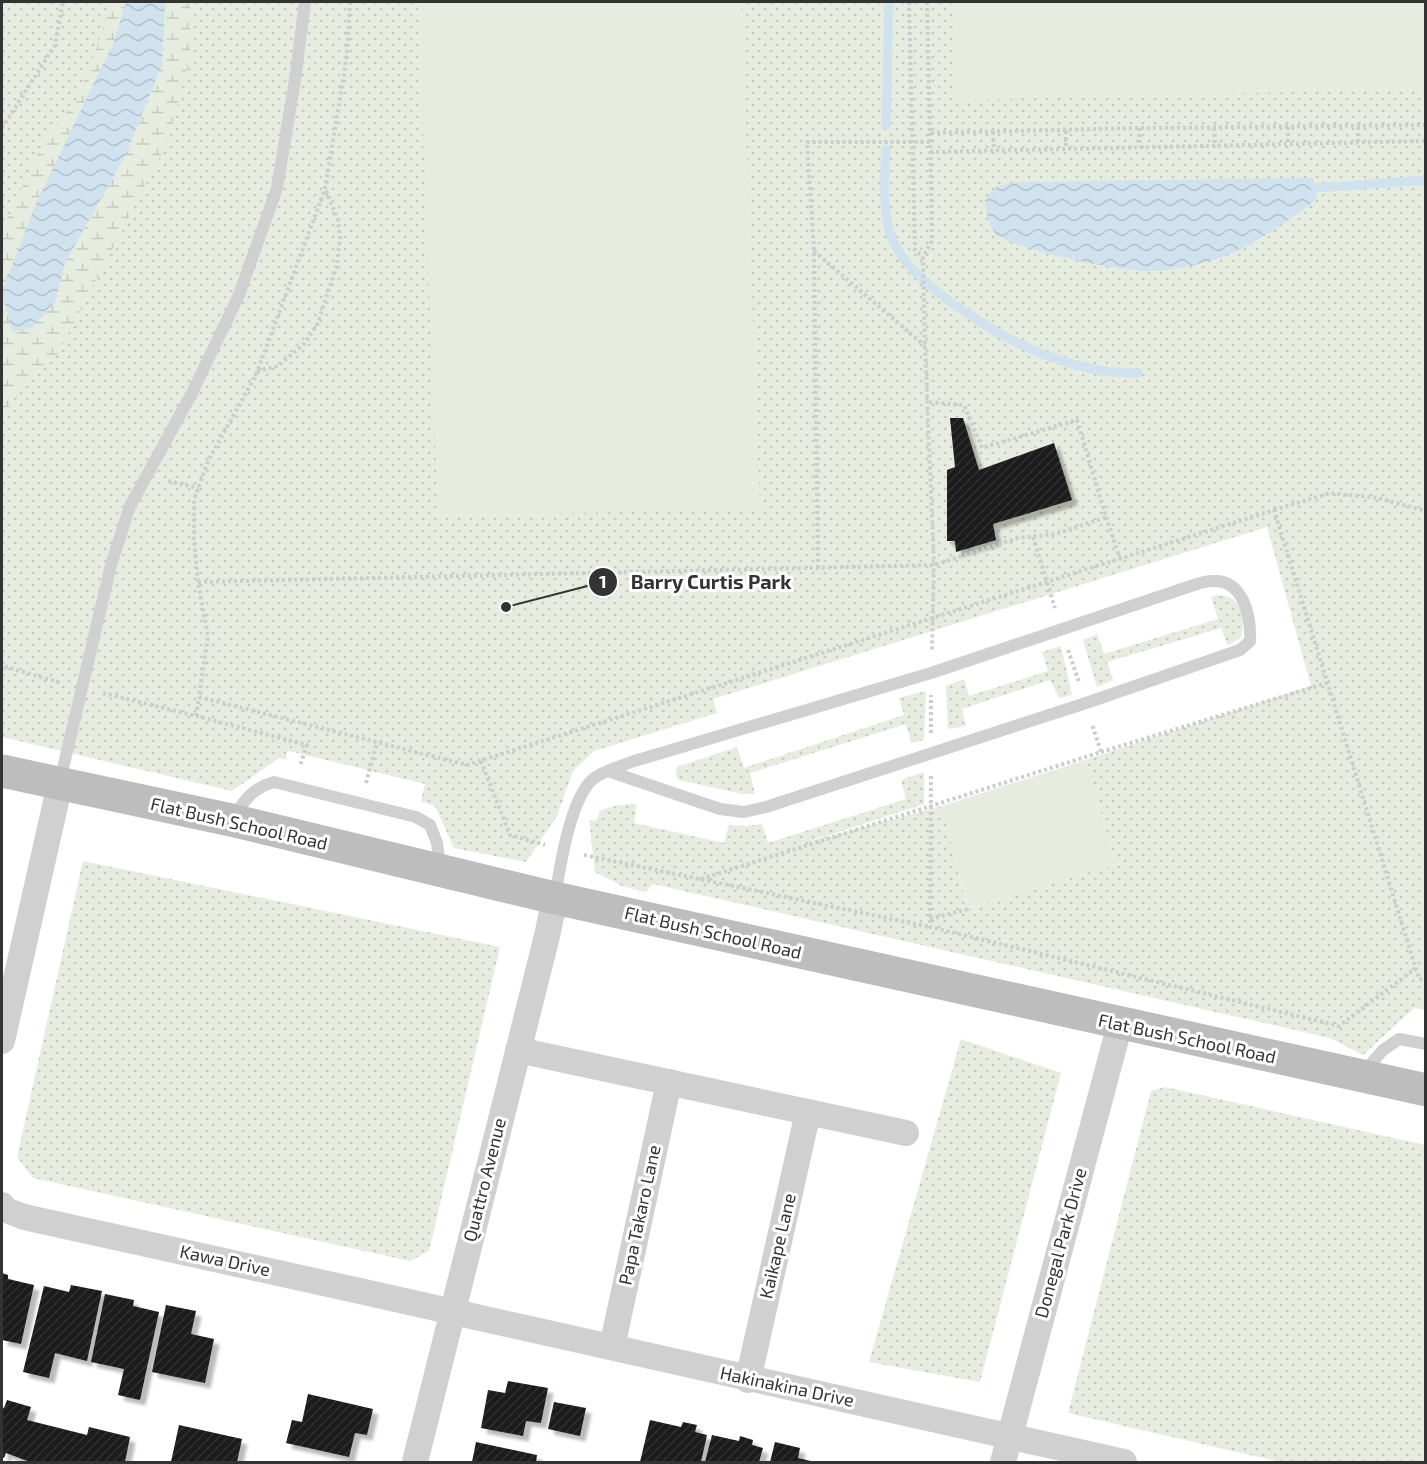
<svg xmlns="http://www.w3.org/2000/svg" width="1427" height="1464" font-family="'Exo 2',sans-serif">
<defs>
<pattern id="grass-dots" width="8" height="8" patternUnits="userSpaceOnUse" patternTransform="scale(1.5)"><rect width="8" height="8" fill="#e6ecdf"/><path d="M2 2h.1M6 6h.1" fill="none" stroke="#c6cbc0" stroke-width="1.8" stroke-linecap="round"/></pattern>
<pattern id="wetland-marsh" width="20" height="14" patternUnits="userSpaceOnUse" patternTransform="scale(1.5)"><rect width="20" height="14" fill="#e6ecdf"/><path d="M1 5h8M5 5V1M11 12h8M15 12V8" fill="none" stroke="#c6cbc0"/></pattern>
<pattern id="water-waves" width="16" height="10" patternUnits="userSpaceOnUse" patternTransform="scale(1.5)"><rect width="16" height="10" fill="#cfe2ee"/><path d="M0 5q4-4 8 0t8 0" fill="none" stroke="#b2c2cd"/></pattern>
<pattern id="building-hatch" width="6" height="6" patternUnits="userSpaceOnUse" patternTransform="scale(1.5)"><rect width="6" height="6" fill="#1a1a1a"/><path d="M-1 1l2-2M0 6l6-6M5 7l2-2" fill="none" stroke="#333"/></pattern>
<filter id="shadow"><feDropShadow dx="5.5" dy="5.5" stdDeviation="1.5" flood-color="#0004"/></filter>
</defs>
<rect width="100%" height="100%" fill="#fff"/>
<g fill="url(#grass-dots)">
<path d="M2,2H1425V1010L1414,1008L1363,1055L1330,1038L653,884L646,892L622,886L595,872L589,820L596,821L600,811C613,805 624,804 637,804L634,823L724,843L729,825L746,826L762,824L768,843L906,799L901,780L924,772V804L808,842L942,806L968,909L1116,864L1085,760L1311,686L1267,527L713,699L717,713L594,751L573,771L557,816L526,862L454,848L435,806L421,801L425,784L289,751L286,753L287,760L279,758L232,791L2,737Z"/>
<path d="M1217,595C1223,596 1231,596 1236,602C1244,610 1244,627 1241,637L1228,646L1221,628L1107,662L1113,680L1097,687L1083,640L1097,634L1104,654L1218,619L1211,597Z"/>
<polygon points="1061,646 1072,695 1059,698 1050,680 962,709 966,726 948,729 946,686 964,679 969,696 1048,671 1042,652"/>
<polygon points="926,691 924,740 911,743 906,724 750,773 755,794 743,794 679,780 676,776 677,767 737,747 744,768 904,715 899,698"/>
<polygon points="83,861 500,947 429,1251 410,1261 33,1178 17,1157"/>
<polygon points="961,1039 1061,1073 980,1382 869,1362"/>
<polygon points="1165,1087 1425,1145 1425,1462 1281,1462 1068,1413 1151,1091"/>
</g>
<path fill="url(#wetland-marsh)" d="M110,2H126L114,41L35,206L2,291L12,332L55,302L65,263L126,154L162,65L165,2H190V57L171,129L159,159L57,355C33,375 11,395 2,426V230L46,136L76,101L97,47Z"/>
<g fill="#e6ecdf">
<polygon points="418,2 741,2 760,508 438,517"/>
<polygon points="952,2 1425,2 1425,89 955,100"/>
<polygon points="1085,760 1116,864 968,909 942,806"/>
</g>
<g fill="url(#water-waves)">
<polygon points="126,2 165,2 162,65 126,154 65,263 55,302 33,327 12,332 2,291 35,206 114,41"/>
<path d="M1313,178L1317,199C1279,227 1245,253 1198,264C1183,268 1164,271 1148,271C1124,272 1009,249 995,233C987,223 986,211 985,199L996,187L1016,182Z"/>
</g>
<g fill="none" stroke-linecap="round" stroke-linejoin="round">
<g stroke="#cfe2ee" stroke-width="9">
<polyline points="886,125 889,2"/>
<path d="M886,150C884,180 881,217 895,245C916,287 997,335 1040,353C1058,360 1079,366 1097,370C1110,373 1125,372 1138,373"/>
<polyline points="1315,188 1426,180"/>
</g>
</g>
<g fill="url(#building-hatch)" filter="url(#shadow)">
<polygon points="950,418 963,418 979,470 1054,443 1072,500 993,524 996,540 956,552 955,541 947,541 947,470 955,467"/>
<polygon points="2,1273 8,1275 8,1279 34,1285 21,1344 2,1340"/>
<polygon points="71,1285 102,1291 87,1361 55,1353 49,1378 23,1372 44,1286 69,1292"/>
<polygon points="105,1294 134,1300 133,1306 159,1312 140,1400 118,1395 124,1369 91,1362"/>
<polygon points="166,1305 196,1311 191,1334 214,1339 205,1383 152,1372"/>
<polygon points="508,1381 548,1388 541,1423 526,1421 523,1436 481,1428 488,1390 505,1393"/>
<polygon points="308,1394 373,1409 367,1435 355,1433 349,1457 286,1443 292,1420 302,1422"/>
<polygon points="7,1400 31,1407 27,1420 87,1435 89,1427 130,1437 125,1462 30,1462 6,1453 4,1458 2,1457 2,1407 4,1408"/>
<polygon points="554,1402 586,1408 580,1436 548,1429"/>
<polygon points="650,1420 681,1427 683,1422 697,1425 695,1432 707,1435 701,1462 640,1462"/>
<polygon points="179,1425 242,1439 237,1462 171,1462"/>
<polygon points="712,1435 739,1441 740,1436 753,1440 752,1445 763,1448 759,1462 705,1462"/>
<polygon points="476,1442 537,1455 536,1462 472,1462"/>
<polygon points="775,1442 800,1448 798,1458 815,1462 770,1462"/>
</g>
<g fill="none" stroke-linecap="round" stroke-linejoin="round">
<g stroke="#cdcdcd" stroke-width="4" stroke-dasharray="3 3" stroke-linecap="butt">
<polyline points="350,2 347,56 325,189 256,375 208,461 194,500 194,539 198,582 208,636 199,697 467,765 1274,510 1419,979 1426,980"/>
<polyline points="909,2 915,250 923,257"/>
<polyline points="927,2 930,133 1139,128 1426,125"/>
<polyline points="1288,127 1288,144"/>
<polyline points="1358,127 1358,143"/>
<polyline points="2,128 55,45 63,2"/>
<polyline points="1139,128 1140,147"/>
<polyline points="1214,128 1215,146"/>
<polyline points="1066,131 1066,149"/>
<polyline points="993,132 994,150"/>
<polyline points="930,133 932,241 923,257 925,346 934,565 932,652"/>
<polyline points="930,152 1426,141"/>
<polyline points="814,251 925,346"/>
<polyline points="257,371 278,366 304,344 317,325 337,265 340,237 338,220 325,189"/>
<polyline points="168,481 199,488"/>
<polyline points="1274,510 1330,493 1378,498 1426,511"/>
<polyline points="1106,517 1120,559"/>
<polyline points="1033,537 1055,608"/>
<polyline points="818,568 814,251 807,142 930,142"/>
<polyline points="198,582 934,565 1018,538 1056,534 1106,517 1077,420 982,448 964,405 927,402"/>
<polyline points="1068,650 1079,682"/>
<polyline points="2,670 3,666 61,683"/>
<polyline points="103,693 196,716 199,697"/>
<polyline points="196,716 307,745 300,766"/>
<polyline points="931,733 931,695"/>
<polyline points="1101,752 1327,683"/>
<polyline points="481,761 510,835 545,845"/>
<polyline points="931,776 930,927 1339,1026 1416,968"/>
<polyline points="366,783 377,742"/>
<polyline points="584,855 930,927"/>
<polyline points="701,879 1101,752 1092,724"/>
<polyline points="930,919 968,909"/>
</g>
<g stroke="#d0d0d0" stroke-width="12">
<polyline points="60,781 111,565 130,506 192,393 239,295 277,188 295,80 305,2"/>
<path d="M232,819C244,801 252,788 274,782L416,817L430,825L437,843L440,867"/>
<path d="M555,897C560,867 570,799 593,779C603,771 619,767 631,762L931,673L1194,585C1200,583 1206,581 1212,581C1244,579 1251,617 1250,641L1240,650L1086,703L766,807L744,812L720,809L608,771"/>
<polyline points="1362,1074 1383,1050 1399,1039 1426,1044"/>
</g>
<g stroke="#d0d0d0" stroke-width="26">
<polyline points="2,1041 60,784"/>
<polyline points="518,1050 906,1133"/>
<path d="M2,1205L6,1210L24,1217C391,1297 757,1380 1124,1462"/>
<polyline points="612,1347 669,1082"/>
<polyline points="748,1380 808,1112"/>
<polyline points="415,1462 547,936 555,898"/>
<polyline points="1003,1462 1120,1024"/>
</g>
<polyline stroke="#bdbdbd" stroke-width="33" points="2,771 231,820 555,898 1426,1090"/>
</g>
<g text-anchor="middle" stroke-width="6" stroke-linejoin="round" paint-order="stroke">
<g font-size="18" fill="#333" stroke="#fff">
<text transform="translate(239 824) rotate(13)" y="6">Flat Bush School Road</text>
<text transform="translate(713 933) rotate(13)" y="6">Flat Bush School Road</text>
<text transform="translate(1187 1039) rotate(12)" y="6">Flat Bush School Road</text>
<text transform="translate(485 1180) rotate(-76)" y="6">Quattro Avenue</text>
<text transform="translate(640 1215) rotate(-78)" y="6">Papa Takaro Lane</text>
<text transform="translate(1061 1243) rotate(-75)" y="6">Donegal Park Drive</text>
<text transform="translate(778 1246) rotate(-77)" y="6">Kaikape Lane</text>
<text transform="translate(225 1261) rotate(12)" y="6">Kawa Drive</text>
<text transform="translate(787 1387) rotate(12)" y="6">Hakinakina Drive</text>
</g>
</g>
<path fill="none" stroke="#333" stroke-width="2" d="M506 607L603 582"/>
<g fill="#333" stroke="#fff" stroke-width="2">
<circle cx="506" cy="607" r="6"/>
<circle cx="603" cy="582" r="15"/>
</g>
<g font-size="18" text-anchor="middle" font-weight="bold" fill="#fff">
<text x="603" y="588">1</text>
</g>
<g font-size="20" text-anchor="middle" font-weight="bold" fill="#333" stroke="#fff" stroke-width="6" stroke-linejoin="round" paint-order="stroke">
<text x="711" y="589">Barry Curtis Park</text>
</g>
<rect width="1427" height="1464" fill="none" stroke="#333333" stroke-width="6"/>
</svg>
